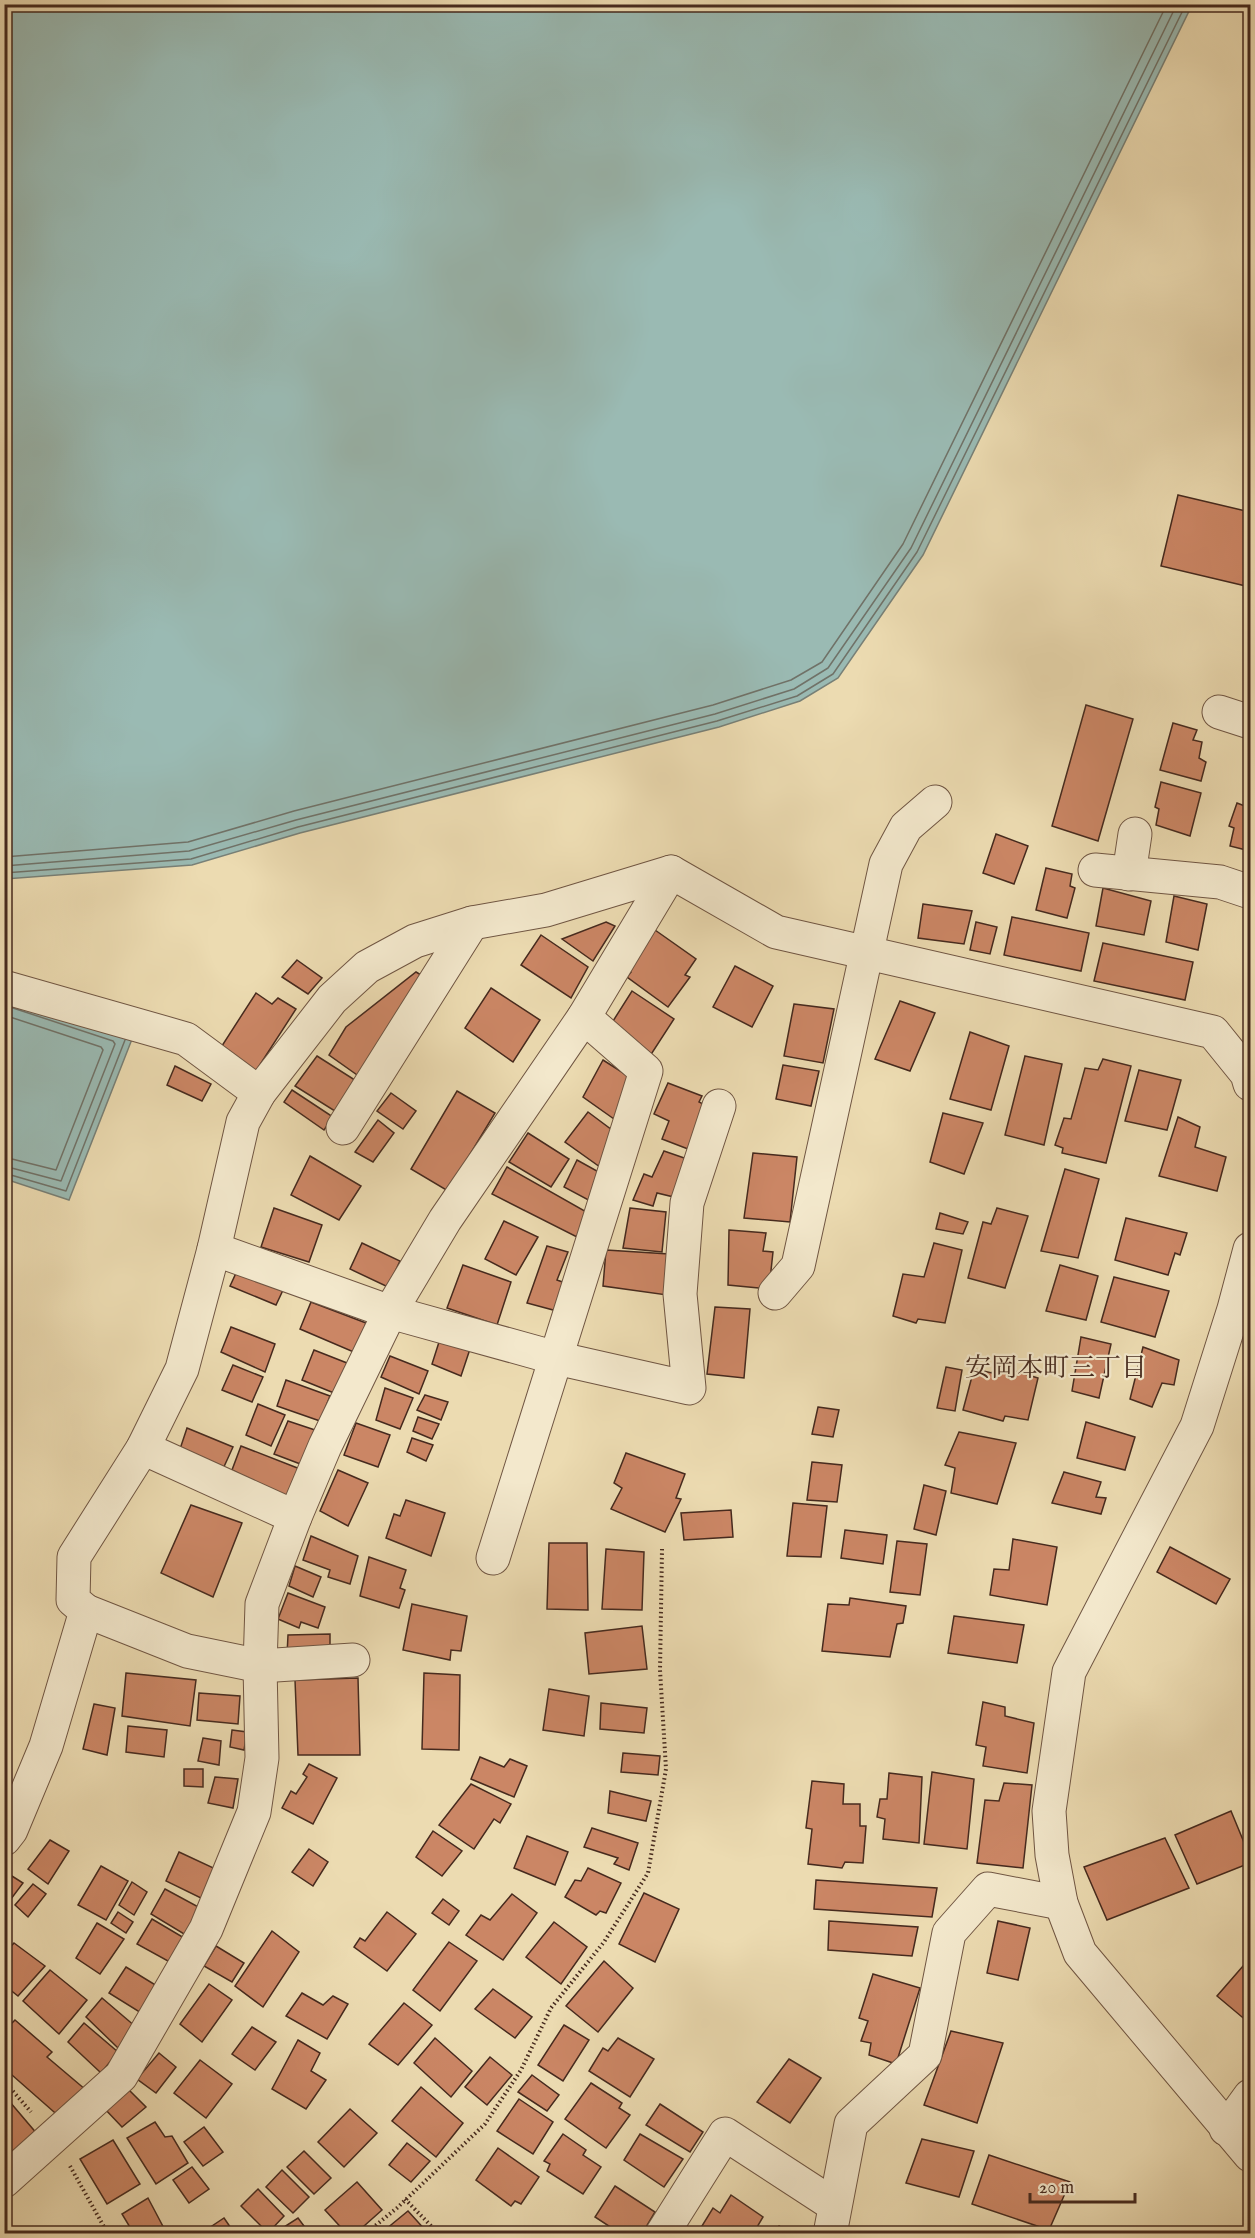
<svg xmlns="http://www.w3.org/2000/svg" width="1255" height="2238" font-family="'IM FELL English','Noto Serif JP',serif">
<rect width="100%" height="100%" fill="#ecdbb1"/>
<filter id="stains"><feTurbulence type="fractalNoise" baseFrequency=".00333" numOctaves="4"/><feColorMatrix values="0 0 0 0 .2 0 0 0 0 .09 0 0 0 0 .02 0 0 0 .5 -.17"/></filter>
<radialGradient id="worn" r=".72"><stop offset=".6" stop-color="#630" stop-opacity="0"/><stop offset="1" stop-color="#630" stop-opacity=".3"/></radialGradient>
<g fill="#9abab3" stroke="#788077" stroke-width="1.5">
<polygon points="5,4 1192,4 1192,5 923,555 838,678 800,701 719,727 300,833 192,865 5,879"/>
<polygon points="5,991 134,1034 69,1200 5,1179"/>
</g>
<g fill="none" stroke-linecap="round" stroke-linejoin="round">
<g stroke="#707268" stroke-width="1.5">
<polyline points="4,857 188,842 294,811 713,705 791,680 822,662 903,544 1167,4"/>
<polyline points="4,866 189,851 296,820 715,714 794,689 828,668 911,548 1177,4"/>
<polyline points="4,873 191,859 298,827 717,721 797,696 833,674 917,552 1186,4"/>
<polyline points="4,1015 101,1047 103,1050 56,1170 4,1157"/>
<polyline points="4,1166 61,1181 115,1044 113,1041 10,1007"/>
<polyline points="4,1173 66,1191 125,1040"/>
</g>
</g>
<g fill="#cb8665" stroke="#462a1e" stroke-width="1.5">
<polygon points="1178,495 1250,512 1250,587 1161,566"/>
<polygon points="1086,705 1133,719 1098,841 1052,826"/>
<polygon points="1173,723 1197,730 1193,740 1202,742 1199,758 1206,762 1201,781 1160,770"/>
<polygon points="1250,775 1250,798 1245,796"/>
<polygon points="1161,782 1201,793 1190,836 1156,825 1159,809 1155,807"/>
<polygon points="1237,803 1250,808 1250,851 1230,846 1234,828 1229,826"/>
<polygon points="996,834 1028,846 1014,884 983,873"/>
<polygon points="1046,868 1072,874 1070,886 1075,888 1067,918 1036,910"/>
<polygon points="1103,888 1151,901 1144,935 1096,926"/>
<polygon points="1174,896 1207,904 1198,950 1166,942"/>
<polygon points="923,904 972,911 964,944 918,938"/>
<polygon points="1012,917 1089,933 1081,971 1004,955"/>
<polygon points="606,922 615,926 593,961 562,939"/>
<polygon points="976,922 997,927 990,954 970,950"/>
<polygon points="655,930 696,959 685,975 690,977 668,1007 627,977 631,972 625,966"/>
<polygon points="541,935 588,967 571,998 521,965"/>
<polygon points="1103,943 1193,962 1185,1000 1094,981"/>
<polygon points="297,960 322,978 308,994 282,977"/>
<polygon points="735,966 773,986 752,1027 713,1007"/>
<polygon points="416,972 428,979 360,1077 329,1055 346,1027"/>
<polygon points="491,988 540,1020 513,1062 465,1028"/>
<polygon points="632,991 674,1019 650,1056 608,1029"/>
<polygon points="256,993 272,1004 278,998 296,1009 254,1074 218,1052"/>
<polygon points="900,1001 935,1013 910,1071 875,1059"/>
<polygon points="794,1004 834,1009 823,1063 784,1056"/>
<polygon points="970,1032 1009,1046 991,1110 950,1099"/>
<polygon points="317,1056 358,1082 338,1113 295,1086"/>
<polygon points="1025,1056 1062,1064 1044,1145 1005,1135"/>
<polygon points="1103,1059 1131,1066 1106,1163 1062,1153 1063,1148 1055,1145 1064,1118 1071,1119 1085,1068 1098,1070"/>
<polygon points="603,1060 636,1081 614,1119 583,1097"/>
<polygon points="783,1065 819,1071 811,1106 776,1099"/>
<polygon points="175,1066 211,1084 202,1101 167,1085"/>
<polygon points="1139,1070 1181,1080 1167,1130 1125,1121"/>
<polygon points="668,1083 702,1096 699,1102 705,1105 688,1149 662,1139 669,1121 654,1114"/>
<polygon points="292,1090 333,1117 324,1130 284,1102"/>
<polygon points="457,1091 495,1113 448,1191 411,1169"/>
<polygon points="391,1093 416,1111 403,1129 377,1111"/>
<polygon points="588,1112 620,1136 600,1167 565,1142"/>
<polygon points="943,1113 983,1123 964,1174 930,1162"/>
<polygon points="1178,1117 1200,1127 1195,1147 1226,1157 1217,1191 1159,1176"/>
<polygon points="378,1120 394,1133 373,1162 355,1152"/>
<polygon points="528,1133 569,1159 551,1187 509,1162"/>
<polygon points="664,1151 690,1160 678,1198 657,1193 653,1206 633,1200 644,1174 652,1177"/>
<polygon points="753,1153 797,1157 790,1222 744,1218"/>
<polygon points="310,1156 361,1186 339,1220 291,1195"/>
<polygon points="577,1160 606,1176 594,1203 564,1187"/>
<polygon points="507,1167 590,1214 577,1237 492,1194"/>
<polygon points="1065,1169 1099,1179 1078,1258 1041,1251"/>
<polygon points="274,1208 322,1225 309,1262 261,1247"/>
<polygon points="630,1208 666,1212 662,1252 623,1248"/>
<polygon points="997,1208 1028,1216 1005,1288 968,1278 983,1222 991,1224"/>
<polygon points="940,1213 968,1222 963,1234 936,1229"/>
<polygon points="1126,1218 1187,1233 1180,1255 1175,1253 1168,1275 1115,1260"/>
<polygon points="504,1221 538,1237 516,1275 485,1259"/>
<polygon points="729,1230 766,1233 763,1251 773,1252 769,1289 728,1285"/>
<polygon points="362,1243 400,1261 388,1287 350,1269"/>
<polygon points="934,1243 962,1250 945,1323 918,1319 916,1323 893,1316 903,1274 924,1277"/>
<polygon points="547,1246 568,1252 557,1280 568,1284 557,1311 527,1303"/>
<polygon points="606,1250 669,1254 667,1295 603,1286"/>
<polygon points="463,1265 511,1282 497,1325 447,1308"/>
<polygon points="1060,1265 1098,1276 1086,1320 1046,1311"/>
<polygon points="237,1271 284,1288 276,1305 230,1286"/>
<polygon points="1114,1277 1169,1291 1155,1337 1101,1322"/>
<polygon points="311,1302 366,1323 356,1353 300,1329"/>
<polygon points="715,1307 750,1309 744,1378 707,1374"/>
<polygon points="231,1327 275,1344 265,1372 221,1352"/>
<polygon points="1081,1337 1111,1344 1099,1398 1072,1391"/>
<polygon points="440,1339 470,1349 461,1376 432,1364"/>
<polygon points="1143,1347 1179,1360 1174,1385 1162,1383 1152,1407 1130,1399"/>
<polygon points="314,1350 347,1363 334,1393 302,1380"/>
<polygon points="390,1356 428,1371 419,1394 381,1377"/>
<polygon points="233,1365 263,1377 252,1402 222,1390"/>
<polygon points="995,1365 1038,1378 1028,1420 1005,1416 1003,1421 963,1410 974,1369 992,1373"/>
<polygon points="946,1367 962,1370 955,1411 937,1408"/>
<polygon points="286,1380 330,1396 320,1421 277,1406"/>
<polygon points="385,1388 413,1398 400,1429 376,1420"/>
<polygon points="425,1395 448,1402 441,1420 417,1410"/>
<polygon points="258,1404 285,1415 271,1446 246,1435"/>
<polygon points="818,1407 839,1410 833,1437 812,1434"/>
<polygon points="418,1417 439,1424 432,1439 413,1431"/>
<polygon points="288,1421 318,1431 303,1465 274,1454"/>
<polygon points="1086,1422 1135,1437 1125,1470 1077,1458"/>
<polygon points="356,1423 390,1435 378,1467 344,1455"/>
<polygon points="187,1428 233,1447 222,1471 179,1452"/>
<polygon points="959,1432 1016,1443 997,1504 951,1493 955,1468 945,1465"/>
<polygon points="412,1438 433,1445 426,1461 407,1452"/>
<polygon points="241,1446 300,1469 287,1500 232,1470"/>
<polygon points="626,1453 685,1474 676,1498 681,1499 665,1532 611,1509 622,1488 614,1483"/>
<polygon points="812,1462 842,1465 837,1502 807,1500"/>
<polygon points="338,1470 368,1483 348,1526 320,1511"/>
<polygon points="1064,1472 1101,1482 1096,1497 1106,1498 1101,1514 1052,1503"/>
<polygon points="924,1485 946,1491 936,1535 914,1529"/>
<polygon points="406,1500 445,1513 431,1556 386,1538 394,1514 400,1516"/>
<polygon points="793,1503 827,1506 821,1557 787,1556"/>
<polygon points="191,1505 242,1523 213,1597 161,1573"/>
<polygon points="731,1510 733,1537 684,1540 681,1513"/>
<polygon points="845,1530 887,1535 883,1564 841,1558"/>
<polygon points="311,1536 358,1556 350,1584 328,1577 330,1570 303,1560"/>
<polygon points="1013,1539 1057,1547 1047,1605 990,1595 994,1569 1009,1570"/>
<polygon points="897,1541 927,1544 920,1595 890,1592"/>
<polygon points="549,1543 587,1543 588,1610 547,1609"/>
<polygon points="1170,1547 1230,1579 1216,1604 1157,1572"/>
<polygon points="606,1549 644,1552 642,1610 602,1609"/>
<polygon points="369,1557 406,1570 400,1588 405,1590 399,1608 360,1596"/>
<polygon points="295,1566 321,1577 313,1597 289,1586"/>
<polygon points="288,1593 325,1607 318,1628 301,1622 299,1628 278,1619"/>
<polygon points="850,1598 906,1606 903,1623 897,1624 890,1657 822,1651 828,1604 849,1605"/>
<polygon points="412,1604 467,1616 461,1651 451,1650 450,1660 403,1650"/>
<polygon points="954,1616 1024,1625 1017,1663 948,1653"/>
<polygon points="642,1626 647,1669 589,1674 585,1633"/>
<polygon points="330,1634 330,1656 287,1655 288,1635"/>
<polygon points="126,1673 196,1680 190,1726 122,1716"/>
<polygon points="424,1673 460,1675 459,1750 422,1749"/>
<polygon points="358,1678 360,1755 298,1755 295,1680"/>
<polygon points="549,1689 589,1696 584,1736 543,1730"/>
<polygon points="199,1693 240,1696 238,1724 197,1720"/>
<polygon points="983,1702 1005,1707 1005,1716 1034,1723 1027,1773 983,1766 986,1747 976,1745"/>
<polygon points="601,1703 647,1708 644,1733 600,1729"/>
<polygon points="94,1704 115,1708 107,1755 83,1749"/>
<polygon points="128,1726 167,1730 164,1757 126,1752"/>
<polygon points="232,1730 247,1732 244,1750 230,1747"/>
<polygon points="203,1738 221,1741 219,1765 198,1761"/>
<polygon points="623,1753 660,1756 658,1775 621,1772"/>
<polygon points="480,1757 504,1767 510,1759 527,1766 514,1797 471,1779"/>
<polygon points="309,1764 337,1778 313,1824 282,1808 291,1791 296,1794 307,1777 303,1774"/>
<polygon points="184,1769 203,1769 203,1787 184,1786"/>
<polygon points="932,1772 974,1779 967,1849 924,1844"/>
<polygon points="889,1773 922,1777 919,1843 883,1839 885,1819 877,1817 880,1799 887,1799"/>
<polygon points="215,1777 238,1779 233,1808 208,1803"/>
<polygon points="812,1781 844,1784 843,1804 860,1804 860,1826 866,1826 863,1863 845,1862 842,1868 808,1864 812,1829 806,1828"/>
<polygon points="1004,1783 1032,1785 1023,1868 977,1863 985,1800 999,1801"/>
<polygon points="471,1784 511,1804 500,1823 494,1819 474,1849 439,1825"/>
<polygon points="610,1791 651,1801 646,1821 608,1813"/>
<polygon points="1231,1811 1250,1857 1250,1863 1197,1884 1175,1835"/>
<polygon points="592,1828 638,1843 629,1870 614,1864 618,1858 584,1847"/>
<polygon points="433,1831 462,1851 442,1876 416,1857"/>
<polygon points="527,1836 568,1852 555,1885 514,1868"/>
<polygon points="1165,1838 1189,1888 1107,1920 1084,1867"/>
<polygon points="50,1840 69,1851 48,1884 28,1869"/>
<polygon points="309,1849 328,1862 313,1886 292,1872"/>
<polygon points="179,1852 220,1871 207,1901 166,1881"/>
<polygon points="101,1866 128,1881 106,1920 78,1905"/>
<polygon points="588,1868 621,1883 606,1913 600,1911 596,1915 565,1897 575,1880 581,1881"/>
<polygon points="4,1871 23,1883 11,1899 4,1894"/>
<polygon points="816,1880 937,1888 932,1917 814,1909"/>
<polygon points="132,1882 147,1892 134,1915 119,1905"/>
<polygon points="33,1884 46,1894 28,1917 15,1905"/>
<polygon points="165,1889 204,1910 189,1937 151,1914"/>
<polygon points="644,1893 679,1909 655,1962 619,1944"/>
<polygon points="512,1894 537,1913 503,1960 466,1935 481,1915 490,1920"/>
<polygon points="443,1899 459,1911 449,1925 432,1913"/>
<polygon points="118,1912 133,1922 126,1933 111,1923"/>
<polygon points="387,1912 416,1934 387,1971 354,1947 360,1938 365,1941"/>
<polygon points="152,1919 191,1942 177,1966 137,1944"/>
<polygon points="829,1921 918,1927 912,1956 828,1950"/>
<polygon points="998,1921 1030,1928 1018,1980 987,1973"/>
<polygon points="554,1922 587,1947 561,1984 526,1957"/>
<polygon points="97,1923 124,1939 100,1974 76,1958"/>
<polygon points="272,1931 299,1952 263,2007 235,1986"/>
<polygon points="449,1942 477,1961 440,2011 413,1990"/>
<polygon points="14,1943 45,1966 18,1996 4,1985 4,1954"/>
<polygon points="216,1946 244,1963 232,1982 204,1966"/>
<polygon points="1250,1958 1250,2019 1248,2022 1217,1996"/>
<polygon points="604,1961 633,1988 598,2032 566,2006"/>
<polygon points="126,1967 162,1989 146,2016 109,1993"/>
<polygon points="50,1970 87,2000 59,2034 23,2001"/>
<polygon points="873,1974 920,1988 896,2064 869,2055 871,2043 861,2041 868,2021 859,2018"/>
<polygon points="209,1984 232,2000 202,2042 180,2024"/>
<polygon points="493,1989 532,2017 515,2038 475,2009"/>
<polygon points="302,1993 323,2005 333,1996 348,2004 327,2039 286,2016"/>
<polygon points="102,1998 136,2027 118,2048 86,2017"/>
<polygon points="404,2003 432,2025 398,2065 369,2044"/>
<polygon points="15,2020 52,2052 47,2057 86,2090 62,2119 4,2068 4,2031"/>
<polygon points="84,2023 118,2052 101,2073 68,2042"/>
<polygon points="564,2025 589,2040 563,2081 538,2065"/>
<polygon points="252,2027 276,2042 255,2070 232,2054"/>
<polygon points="951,2031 1003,2043 977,2123 924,2105"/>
<polygon points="435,2038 472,2071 451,2097 414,2063"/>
<polygon points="618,2038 654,2059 630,2097 589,2071 603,2048 608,2051"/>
<polygon points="298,2040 320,2053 311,2071 326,2080 306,2109 272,2089"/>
<polygon points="159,2053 176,2067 156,2093 137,2079"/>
<polygon points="490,2057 512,2075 487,2105 465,2087"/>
<polygon points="789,2059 821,2078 790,2123 757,2102"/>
<polygon points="200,2060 232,2084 206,2118 174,2093"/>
<polygon points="532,2075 559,2095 547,2111 518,2092"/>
<polygon points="591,2083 622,2103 619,2108 630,2115 606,2148 565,2119"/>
<polygon points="126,2087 146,2107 122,2127 104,2108"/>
<polygon points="421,2087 463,2123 436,2157 392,2121"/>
<polygon points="4,2095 38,2135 12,2157 4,2147"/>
<polygon points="519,2099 553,2122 533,2154 497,2131"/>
<polygon points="660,2104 703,2132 690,2152 646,2125"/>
<polygon points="350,2109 377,2133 344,2167 318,2142"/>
<polygon points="155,2122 165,2137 172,2136 188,2163 156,2184 127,2138"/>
<polygon points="204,2127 223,2152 203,2166 184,2142"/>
<polygon points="563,2134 586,2150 583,2155 601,2167 583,2194 547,2171 550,2164 544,2161"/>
<polygon points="640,2134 683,2159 664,2187 624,2160"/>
<polygon points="922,2139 974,2151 959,2197 906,2183"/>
<polygon points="113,2140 140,2184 107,2204 80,2159"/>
<polygon points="407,2143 430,2161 411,2182 389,2165"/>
<polygon points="498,2148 539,2177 521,2204 515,2201 511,2206 476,2180"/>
<polygon points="304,2151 331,2178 314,2194 287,2167"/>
<polygon points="989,2155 1070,2182 1049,2230 972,2204"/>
<polygon points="192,2167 209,2189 189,2203 173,2180"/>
<polygon points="282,2170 309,2197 293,2213 266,2187"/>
<polygon points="357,2182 382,2210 355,2234 347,2234 325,2210"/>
<polygon points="615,2186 655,2212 642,2234 621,2234 595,2217"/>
<polygon points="258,2189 284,2216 268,2233 241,2206"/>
<polygon points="731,2195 763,2217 753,2234 697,2234 713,2208 720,2213"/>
<polygon points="148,2198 167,2234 134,2234 122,2214"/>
<polygon points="408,2211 427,2232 425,2234 380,2234"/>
<polygon points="224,2218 235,2234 200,2234"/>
<polygon points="298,2218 310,2234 288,2234 284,2227"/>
<polygon points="779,2226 792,2234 774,2234"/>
</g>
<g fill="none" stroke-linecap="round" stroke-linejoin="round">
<defs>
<g id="street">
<polyline points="1219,712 1250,722"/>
<polyline points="1095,870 1220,882 1250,892"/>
<polyline points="1129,874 1135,834"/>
<polyline points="4,987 186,1039 259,1093"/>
<polyline points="343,1128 472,923"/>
<polyline points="214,1249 390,1312 556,1358 689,1388 680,1294 687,1203 719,1106"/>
<polyline points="1250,1249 1234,1309 1197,1426 1069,1672 1049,1811 1052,1855 1061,1903 1080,1953 1250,2155"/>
<polyline points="775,1293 798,1266 886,864 906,827 935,802"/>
<polyline points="143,1448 295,1517"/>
<polyline points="493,1558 646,1071 584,1017"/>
<polyline points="86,1611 187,1651 260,1666 353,1660"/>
<polyline points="4,1839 11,1830 46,1746 86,1611 73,1600 74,1557 143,1448 182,1369 214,1249 243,1122 259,1093 332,999 367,967 415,941 472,923 546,910 671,872 776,932 1213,1032 1247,1074 1250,1084"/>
<polyline points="1226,2129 1250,2096"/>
<polyline points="4,2181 121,2076 206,1929 254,1812 262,1758 260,1666 262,1604 295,1517 325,1446 390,1312 445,1220 584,1017 671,872"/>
<polyline points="662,2234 725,2134 834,2205"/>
<polyline points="830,2234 851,2124 925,2055 949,1933 988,1889 1061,1903"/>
</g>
</defs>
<use href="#street" stroke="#705643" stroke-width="35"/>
<g stroke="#462a1e" stroke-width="4" stroke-dasharray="1.5 3" stroke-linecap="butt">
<polyline points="4,2081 31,2112"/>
<polyline points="70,2166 108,2234"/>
<polyline points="405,2199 435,2230 434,2234"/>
<polyline points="365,2234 397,2208 485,2124 521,2070 551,2008 604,1942 648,1873 666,1769 660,1670 662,1549"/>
</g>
<use href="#street" stroke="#f3e8cc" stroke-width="33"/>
</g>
<g text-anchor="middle" stroke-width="4.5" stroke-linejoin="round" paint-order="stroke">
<g font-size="26" fill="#462a1e" stroke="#f3e8cc">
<text x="1056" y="1376">安岡本町三丁目</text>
</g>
</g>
<rect width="1255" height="2238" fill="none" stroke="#ecdbb1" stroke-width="24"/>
<rect x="6" y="6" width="1243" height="2226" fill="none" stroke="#462a1e" stroke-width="3"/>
<rect x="12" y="12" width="1231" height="2214" fill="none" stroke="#462a1e" stroke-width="1.5"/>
<path d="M1030 2193v9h105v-9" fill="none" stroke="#462a1e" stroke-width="3"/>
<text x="1039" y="2193" font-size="18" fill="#462a1e" stroke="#f3e8cc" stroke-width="4.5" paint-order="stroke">20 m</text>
<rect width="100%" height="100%" filter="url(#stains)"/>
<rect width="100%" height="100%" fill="url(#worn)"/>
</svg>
